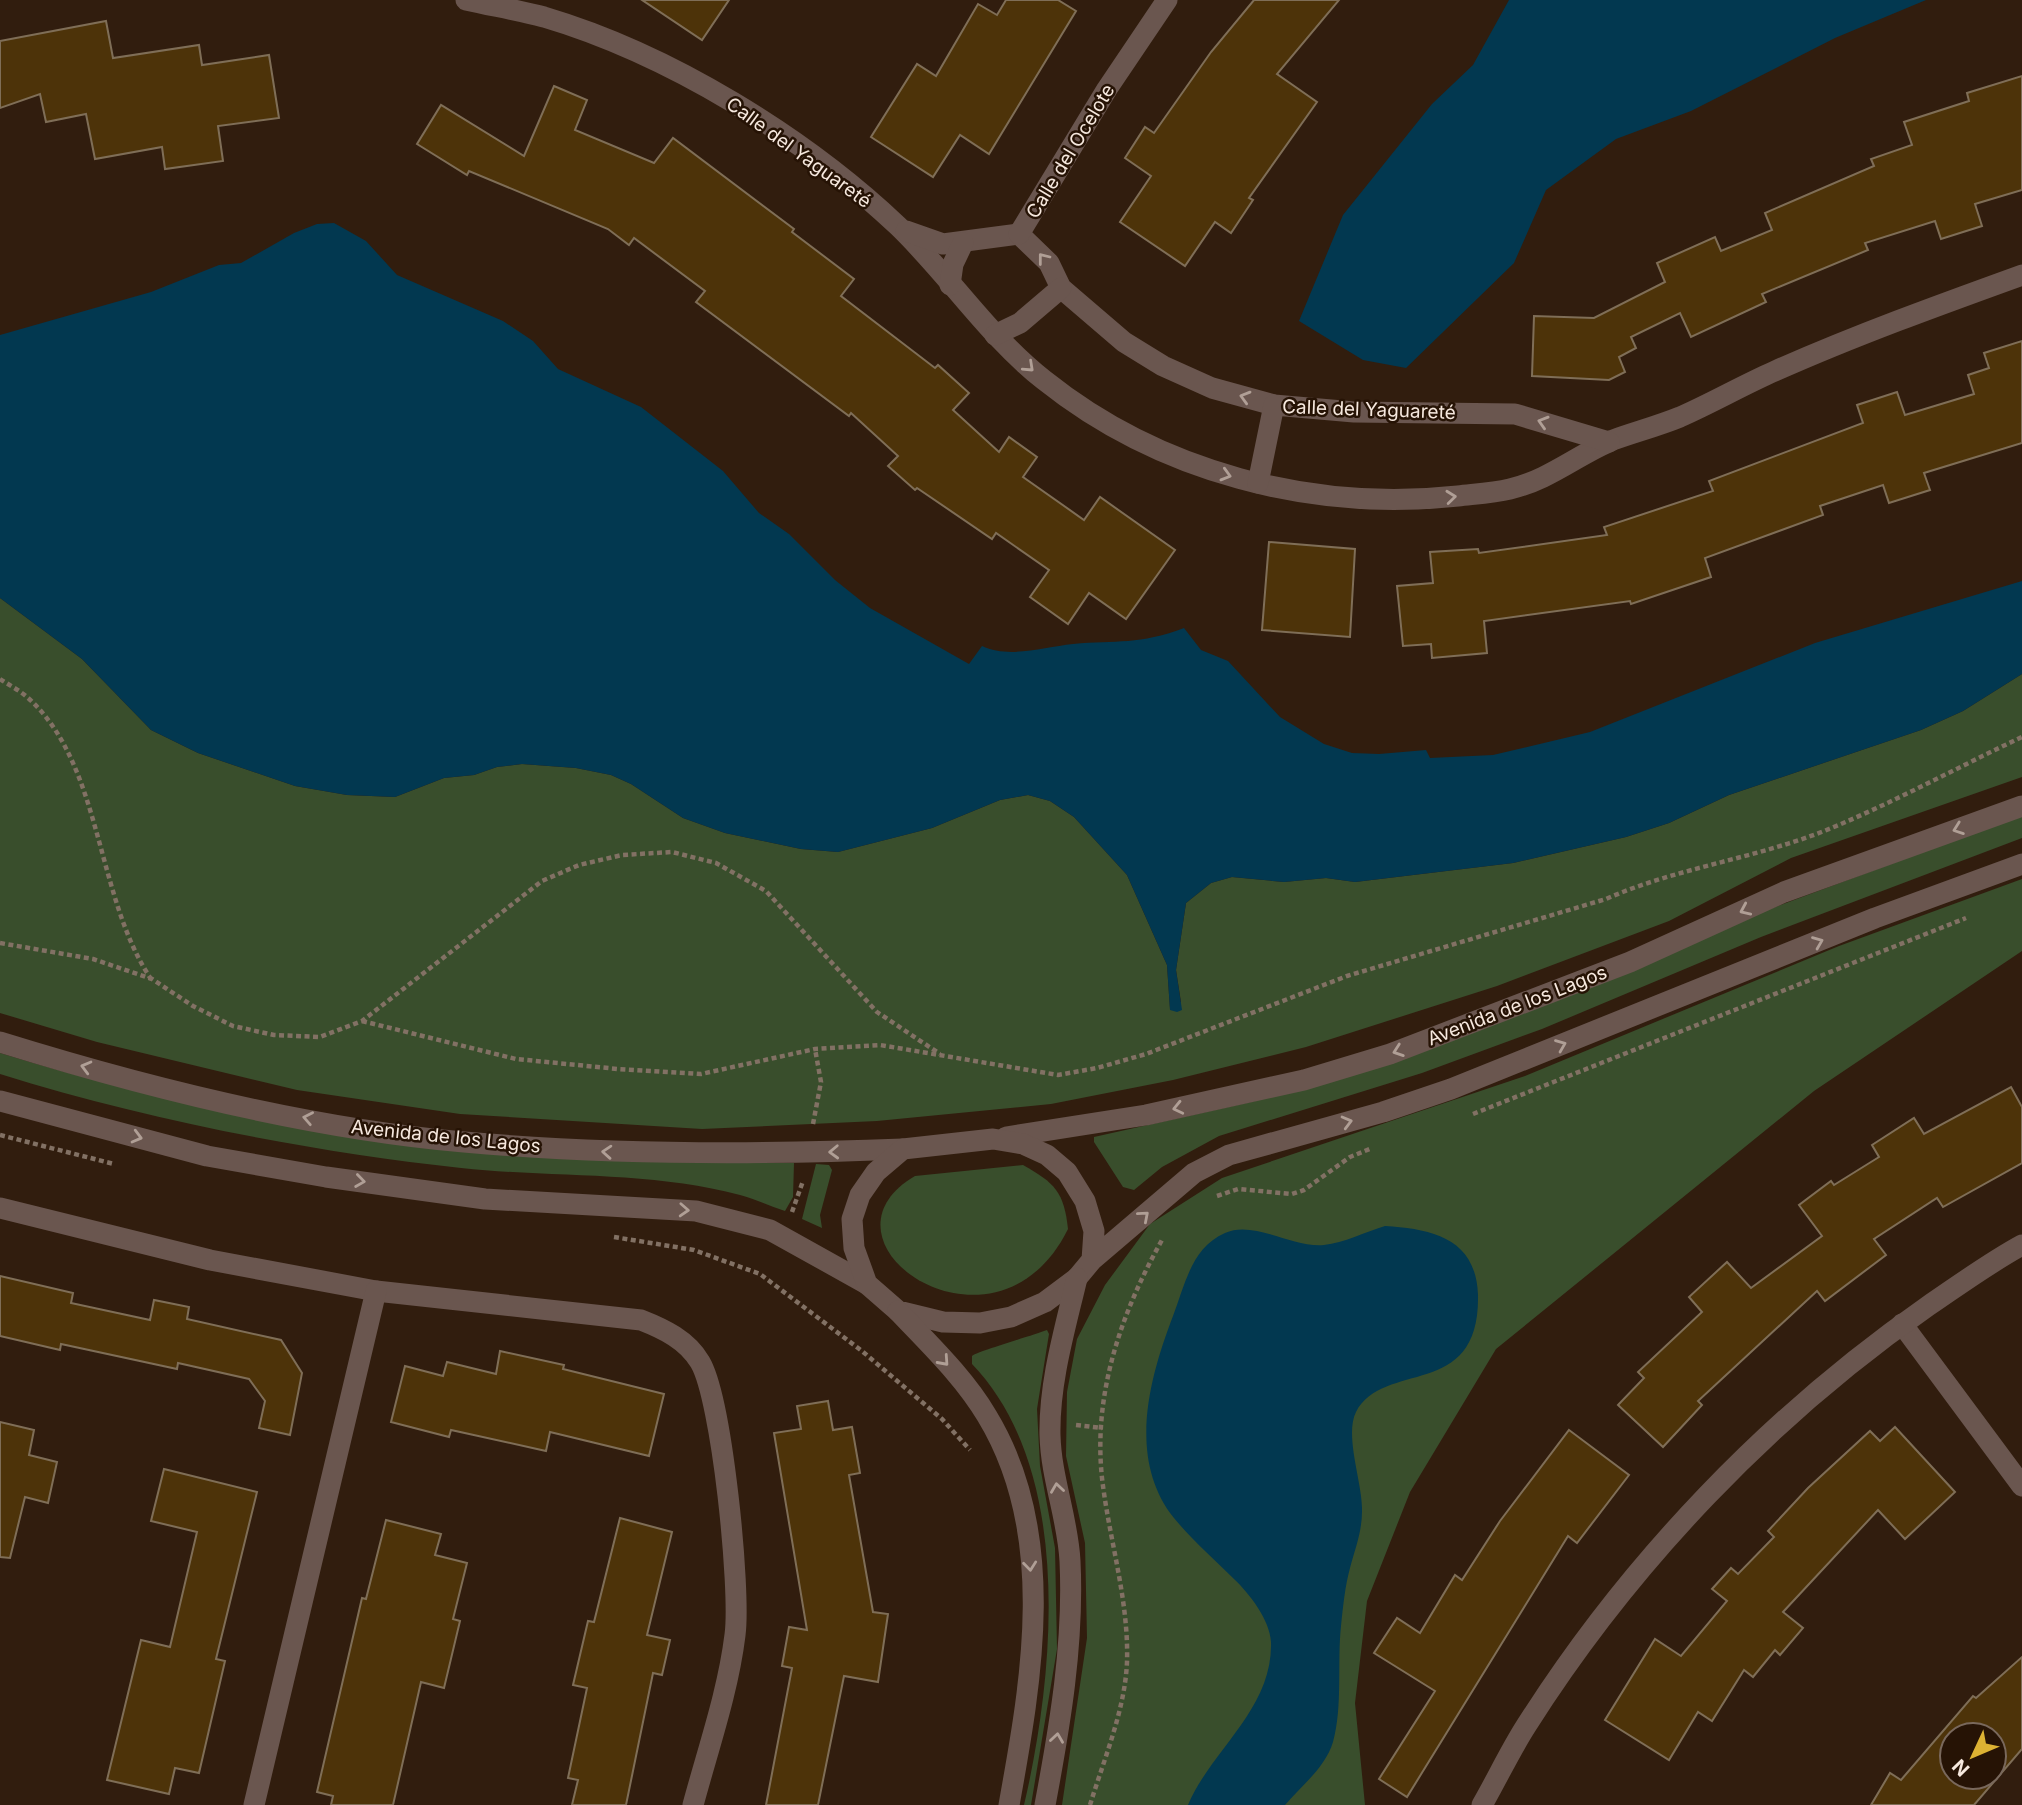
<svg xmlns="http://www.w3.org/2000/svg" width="2022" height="1805" font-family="Inter,sans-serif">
<rect width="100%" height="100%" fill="#311d0e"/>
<g fill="#394e2c">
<polygon points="0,598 82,659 151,730 198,753 295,786 347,795 395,797 444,778 474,775 497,767 522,764 576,768 611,775 631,784 683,818 725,833 801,849 838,852 932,828 1000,800 1028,795 1050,801 1074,817 1127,875 1167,965 1170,1009 1181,1002 1176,970 1186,903 1211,883 1232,877 1284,882 1326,878 1355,882 1513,863 1626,837 1669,823 1729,795 1921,730 1963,711 2022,674 2022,777 1791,858 1669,921 1497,986 1306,1047 1173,1080 1051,1104 877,1121 702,1129 460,1114 297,1090 97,1042 0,1013"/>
<polygon points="2022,815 2022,838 1761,937 1542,1029 1422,1073 1219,1136 1162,1167 1134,1190 1123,1187 1094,1142 1094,1137 1255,1101"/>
<polygon points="2022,879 2022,951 1814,1091 1496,1349 1410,1492 1367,1601 1355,1703 1365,1805 1062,1805 1087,1638 1085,1543 1066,1456 1067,1392 1077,1339 1105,1285 1150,1224 1222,1178 1525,1076 1839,946"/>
<path d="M0,1053C257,1132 525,1165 794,1163L793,1197L785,1211C770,1206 755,1199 740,1195C650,1171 553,1178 461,1168C308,1151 147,1120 0,1074Z"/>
<polygon points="816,1164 829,1165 832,1170 820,1215 822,1228 802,1219"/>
<path d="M1023,1165C1055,1183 1064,1192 1068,1229C996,1375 802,1242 915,1176Z"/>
<path d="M1047,1330L1049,1334L1037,1409L1040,1466L1055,1548L1057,1649L1031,1805H1024C1055,1673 1074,1470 972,1364V1356C976,1352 1034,1335 1047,1330Z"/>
</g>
<g fill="#023850">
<polygon points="1509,0 1926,0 1835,38 1691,111 1616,139 1546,190 1514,263 1406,368 1363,360 1299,321 1343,215 1432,104 1473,65"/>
<path d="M334,223L366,241L397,275L503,321L533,341L558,369L641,407L723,471L759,513L789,534L835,580L870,608L969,664L982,646C1009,659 1044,647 1073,644C1117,640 1139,645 1184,628L1201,650L1228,661L1280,717L1324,744L1352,753L1379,754L1426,750L1430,758L1493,755L1590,732L1815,643L2022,581V674L1963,711L1921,730L1729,795L1669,823L1626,837L1513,863L1355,882L1326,878L1284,882L1232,877L1211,883L1186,903L1176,970L1182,1010L1177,1012L1170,1010L1167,965L1127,875L1074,817L1050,801L1028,795L1000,800L932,828L838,852L801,849L725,833L683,818L631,784L611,775L576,768L522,764L497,767L474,775L444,778L395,797L347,795L295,786L198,753L151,730L82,659L0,598V335L151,292L219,265L241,263L294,233L317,224Z"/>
<path d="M1385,1226C1432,1229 1476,1238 1478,1295C1480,1401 1384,1359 1356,1412C1344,1436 1363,1484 1362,1511C1362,1532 1355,1549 1350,1568C1345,1586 1343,1607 1341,1626C1337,1663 1343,1706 1333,1742C1325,1768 1302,1785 1285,1805H1188C1211,1750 1273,1709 1271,1642C1270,1620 1249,1593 1234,1579C1214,1559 1192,1540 1174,1518C1127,1459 1149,1379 1173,1316C1185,1285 1191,1248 1225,1233C1254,1220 1292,1248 1324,1245C1344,1243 1365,1232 1385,1226Z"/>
</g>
<g fill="#4d3309" stroke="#7f6e57" stroke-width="2" fill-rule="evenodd">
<polygon points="642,0 729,0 702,40"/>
<polygon points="1006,0 1058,0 1076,11 989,154 960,135 933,177 871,137 917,64 936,76 978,4 997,15"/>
<polygon points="1254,0 1339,0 1277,74 1317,102 1249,198 1253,200 1231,233 1215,222 1185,266 1120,222 1151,176 1125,158 1145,127 1154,133 1211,52"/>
<polygon points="106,21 113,58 199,45 202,65 269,55 279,118 218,126 223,161 165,169 162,147 95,159 86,114 46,122 40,94 0,108 0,41"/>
<polygon points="2022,76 2022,190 1975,204 1982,226 1941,239 1935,221 1865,243 1868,250 1762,294 1766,302 1691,337 1680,313 1631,337 1636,348 1619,357 1625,372 1609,380 1532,376 1534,316 1594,318 1665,282 1657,263 1715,237 1721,251 1772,230 1765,213 1874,166 1871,159 1912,145 1904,122 1969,101 1967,93"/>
<polygon points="554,86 587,100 575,130 654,163 673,138 794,229 792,232 854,279 841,296 935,368 938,365 969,393 953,410 999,452 1009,437 1037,457 1023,477 1084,520 1100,497 1175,550 1126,619 1089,593 1068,624 1030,597 1049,570 996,533 992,539 917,488 915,490 888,466 898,456 851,413 849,416 696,302 705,291 634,238 629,245 608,229 469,171 467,175 417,144 441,105 524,156"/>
<polygon points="2022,341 2022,443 1924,473 1930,490 1889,503 1883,485 1820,506 1823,515 1705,558 1711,577 1631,604 1630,601 1484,621 1487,653 1432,658 1431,644 1403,646 1397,586 1433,583 1430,552 1478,549 1479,553 1607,535 1604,527 1713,491 1709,481 1863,423 1857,405 1897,392 1905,415 1974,394 1968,375 1989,368 1984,353"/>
<polygon points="1269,542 1355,549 1350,637 1262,630"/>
<polygon points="2011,1087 2022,1107 2022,1163 1943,1207 1937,1198 1874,1239 1886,1255 1825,1301 1817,1291 1698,1401 1702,1405 1663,1447 1618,1405 1644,1378 1638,1372 1702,1312 1689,1297 1727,1262 1751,1288 1822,1236 1799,1205 1831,1181 1834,1185 1879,1157 1872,1145 1914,1118 1924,1134"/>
<polygon points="0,1276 73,1293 71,1303 150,1320 154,1300 189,1307 187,1319 281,1340 302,1373 290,1435 259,1428 265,1401 249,1379 178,1363 177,1369 61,1344 60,1350 0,1336"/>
<polygon points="500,1351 564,1365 563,1369 664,1394 649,1456 550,1432 546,1451 451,1430 449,1437 391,1422 405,1366 443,1376 447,1362 496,1374"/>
<polygon points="828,1401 833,1430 852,1427 860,1473 849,1475 873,1612 888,1614 878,1682 844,1676 818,1805 766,1805 792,1668 782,1666 789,1627 807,1630 774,1433 801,1429 797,1406"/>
<polygon points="0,1422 34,1430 29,1455 57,1462 48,1503 25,1497 10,1558 0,1557"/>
<polygon points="1895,1427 1955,1492 1905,1539 1878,1510 1783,1612 1803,1628 1780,1655 1775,1650 1753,1677 1744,1670 1712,1721 1698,1712 1669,1760 1605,1720 1655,1639 1681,1656 1727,1601 1712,1589 1731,1568 1738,1574 1774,1537 1768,1531 1808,1488 1870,1431 1880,1441"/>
<polygon points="1569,1430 1629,1475 1577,1543 1568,1536 1407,1797 1379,1779 1435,1691 1374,1653 1397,1618 1420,1633 1455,1575 1462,1580 1500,1521"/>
<polygon points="164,1469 257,1492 216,1659 225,1661 199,1773 175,1768 169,1794 107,1780 141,1640 170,1647 197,1532 151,1521"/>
<polygon points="620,1518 672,1532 647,1635 670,1640 662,1675 653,1673 626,1805 572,1805 578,1780 568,1778 587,1688 573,1685 588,1621 594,1622"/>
<polygon points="386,1520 441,1534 435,1555 467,1563 453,1619 460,1621 444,1688 421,1682 393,1805 331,1805 333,1796 317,1792 362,1598 366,1599"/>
<path d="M2022,1657V1749L1974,1805H1871L1890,1773L1901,1780L1973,1696L1976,1698ZM1952,1735H1994V1777H1952Z"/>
</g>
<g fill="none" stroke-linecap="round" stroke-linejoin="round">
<g stroke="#827164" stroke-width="4.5" stroke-dasharray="5 3.5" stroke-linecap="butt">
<path d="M0,679C9,685 19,690 27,697C103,764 95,896 151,979"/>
<polyline points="0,943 93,959 152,979 193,1006 233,1026 274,1035 320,1037 362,1021 542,881 579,865 622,855 672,852 716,863 766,891 877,1012 940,1054"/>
<path d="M362,1021L516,1059L618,1069L701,1074L815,1049L880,1045L1058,1075L1097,1068L1146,1054L1347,976L1606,899C1676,868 1753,859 1824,831C1891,804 1956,768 2022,737"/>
<polyline points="1473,1114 1966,918"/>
<polyline points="813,1124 821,1082 815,1049"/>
<polyline points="0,1135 114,1164"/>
<polyline points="1217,1196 1238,1189 1292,1194 1304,1190 1350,1157 1372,1148"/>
<polyline points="792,1212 803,1181"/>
<polyline points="614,1237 694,1250 760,1274 862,1351 942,1419 970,1450"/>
<polyline points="1076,1425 1102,1428"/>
<path d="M1090,1805C1104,1759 1125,1710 1127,1662C1129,1600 1109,1539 1102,1478C1093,1394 1121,1313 1162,1240"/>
</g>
<g stroke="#6a564f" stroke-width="21">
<path d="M466,0C492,6 518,10 544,17C669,54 804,137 898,226C949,275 988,336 1044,380C1159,472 1312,512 1458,496C1475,494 1493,493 1510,489C1549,480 1577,455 1613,440C1635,432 1658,426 1680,417C1712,403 1743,385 1775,371C1856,335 1939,305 2022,275"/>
<polyline points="906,231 943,244 1019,234"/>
<polyline points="1019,234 1049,263 1061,288 1124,342 1163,366 1212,388 1274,405 1354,412 1515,414 1609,442"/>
<polyline points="1019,234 1107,89 1167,0"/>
<polyline points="950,285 953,264 963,243"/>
<polyline points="995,335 1020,323 1061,288"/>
<polyline points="1258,483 1274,405"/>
<path d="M0,1042C145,1087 313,1129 464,1142C611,1155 756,1155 903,1149"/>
<polyline points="0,1101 207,1156 326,1177 485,1199 696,1211 770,1230 867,1284"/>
<polyline points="1006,1137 1146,1115 1304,1080 1390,1054 1630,962 1784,892 2022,806"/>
<path d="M0,1208L210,1260L376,1291L641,1320C664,1329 687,1340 700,1362C722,1399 741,1590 735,1635C728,1692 708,1749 693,1805"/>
<polyline points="1092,1260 1094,1231 1085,1201 1067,1172 1047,1155 1023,1144 993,1139 903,1149 876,1172 860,1195 852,1219 854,1248 867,1284 898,1311 943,1322 980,1323 1011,1317 1045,1302 1077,1278 1092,1260 1194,1173 1229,1155 1383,1112 1451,1089 1875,918 2022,864"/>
<path d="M898,1311C929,1344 964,1377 987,1416C1058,1533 1032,1678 1009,1805"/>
<polyline points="1902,1324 2022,1486"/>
<polyline points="254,1805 376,1291"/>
<path d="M1045,1805C1060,1725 1074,1643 1070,1561C1068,1519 1051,1478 1050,1435C1049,1382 1065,1329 1077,1278"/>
<path d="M1482,1805C1497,1779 1510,1751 1526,1726C1630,1562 1770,1416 1928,1306C1959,1285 1989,1263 2022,1245"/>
</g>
</g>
<defs><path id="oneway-chevron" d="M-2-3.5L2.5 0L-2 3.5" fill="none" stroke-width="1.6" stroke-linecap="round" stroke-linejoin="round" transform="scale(1.75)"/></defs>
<g stroke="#b09f96">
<use href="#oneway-chevron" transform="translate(1043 258) rotate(-128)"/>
<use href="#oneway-chevron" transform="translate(1029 367) rotate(43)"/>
<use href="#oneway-chevron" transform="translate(1245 397) rotate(-164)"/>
<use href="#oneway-chevron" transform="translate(1543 422) rotate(-163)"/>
<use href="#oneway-chevron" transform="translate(1226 475) rotate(16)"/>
<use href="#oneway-chevron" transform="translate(1451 497) rotate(-6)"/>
<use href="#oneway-chevron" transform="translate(1958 829) rotate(160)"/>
<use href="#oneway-chevron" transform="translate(1745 910) rotate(156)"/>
<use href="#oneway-chevron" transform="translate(1818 942) rotate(-22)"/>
<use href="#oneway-chevron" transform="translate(1561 1045) rotate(-22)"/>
<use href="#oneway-chevron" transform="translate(1398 1051) rotate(161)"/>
<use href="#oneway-chevron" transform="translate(86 1067) rotate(-165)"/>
<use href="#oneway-chevron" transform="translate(1178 1108) rotate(167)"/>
<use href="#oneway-chevron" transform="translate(308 1118) rotate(-169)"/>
<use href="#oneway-chevron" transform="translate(1347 1122) rotate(-15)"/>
<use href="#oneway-chevron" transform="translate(137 1137) rotate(15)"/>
<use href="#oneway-chevron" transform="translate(607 1152) rotate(-176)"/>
<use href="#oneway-chevron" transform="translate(834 1152) rotate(178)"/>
<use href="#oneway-chevron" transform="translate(360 1181) rotate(8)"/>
<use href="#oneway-chevron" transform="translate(684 1210) rotate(3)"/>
<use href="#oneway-chevron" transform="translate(1144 1216) rotate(-41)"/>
<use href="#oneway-chevron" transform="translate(944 1361) rotate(48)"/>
<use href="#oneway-chevron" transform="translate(1057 1488) rotate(-98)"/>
<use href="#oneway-chevron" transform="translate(1030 1566) rotate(84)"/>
<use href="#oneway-chevron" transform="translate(1057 1738) rotate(-82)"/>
</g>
<g text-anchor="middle" stroke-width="5" stroke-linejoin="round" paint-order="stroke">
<g font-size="19" fill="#f6e8de" stroke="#261305">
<text transform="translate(1070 151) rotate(-59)" y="7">Calle del Ocelote</text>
<text transform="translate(799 152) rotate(36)" y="7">Calle del Yaguareté</text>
<text transform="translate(1369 409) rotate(2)" y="7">Calle del Yaguareté</text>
<text transform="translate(1517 1005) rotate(-21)" y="7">Avenida de los Lagos</text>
<text transform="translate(446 1136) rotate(6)" y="7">Avenida de los Lagos</text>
</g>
</g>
<g transform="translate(1973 1756) rotate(226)"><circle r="33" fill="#261305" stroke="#79685c" stroke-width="2"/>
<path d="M0-5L12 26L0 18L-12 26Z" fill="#ddb233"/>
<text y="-10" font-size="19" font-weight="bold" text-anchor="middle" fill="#f6e8de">N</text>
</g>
</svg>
